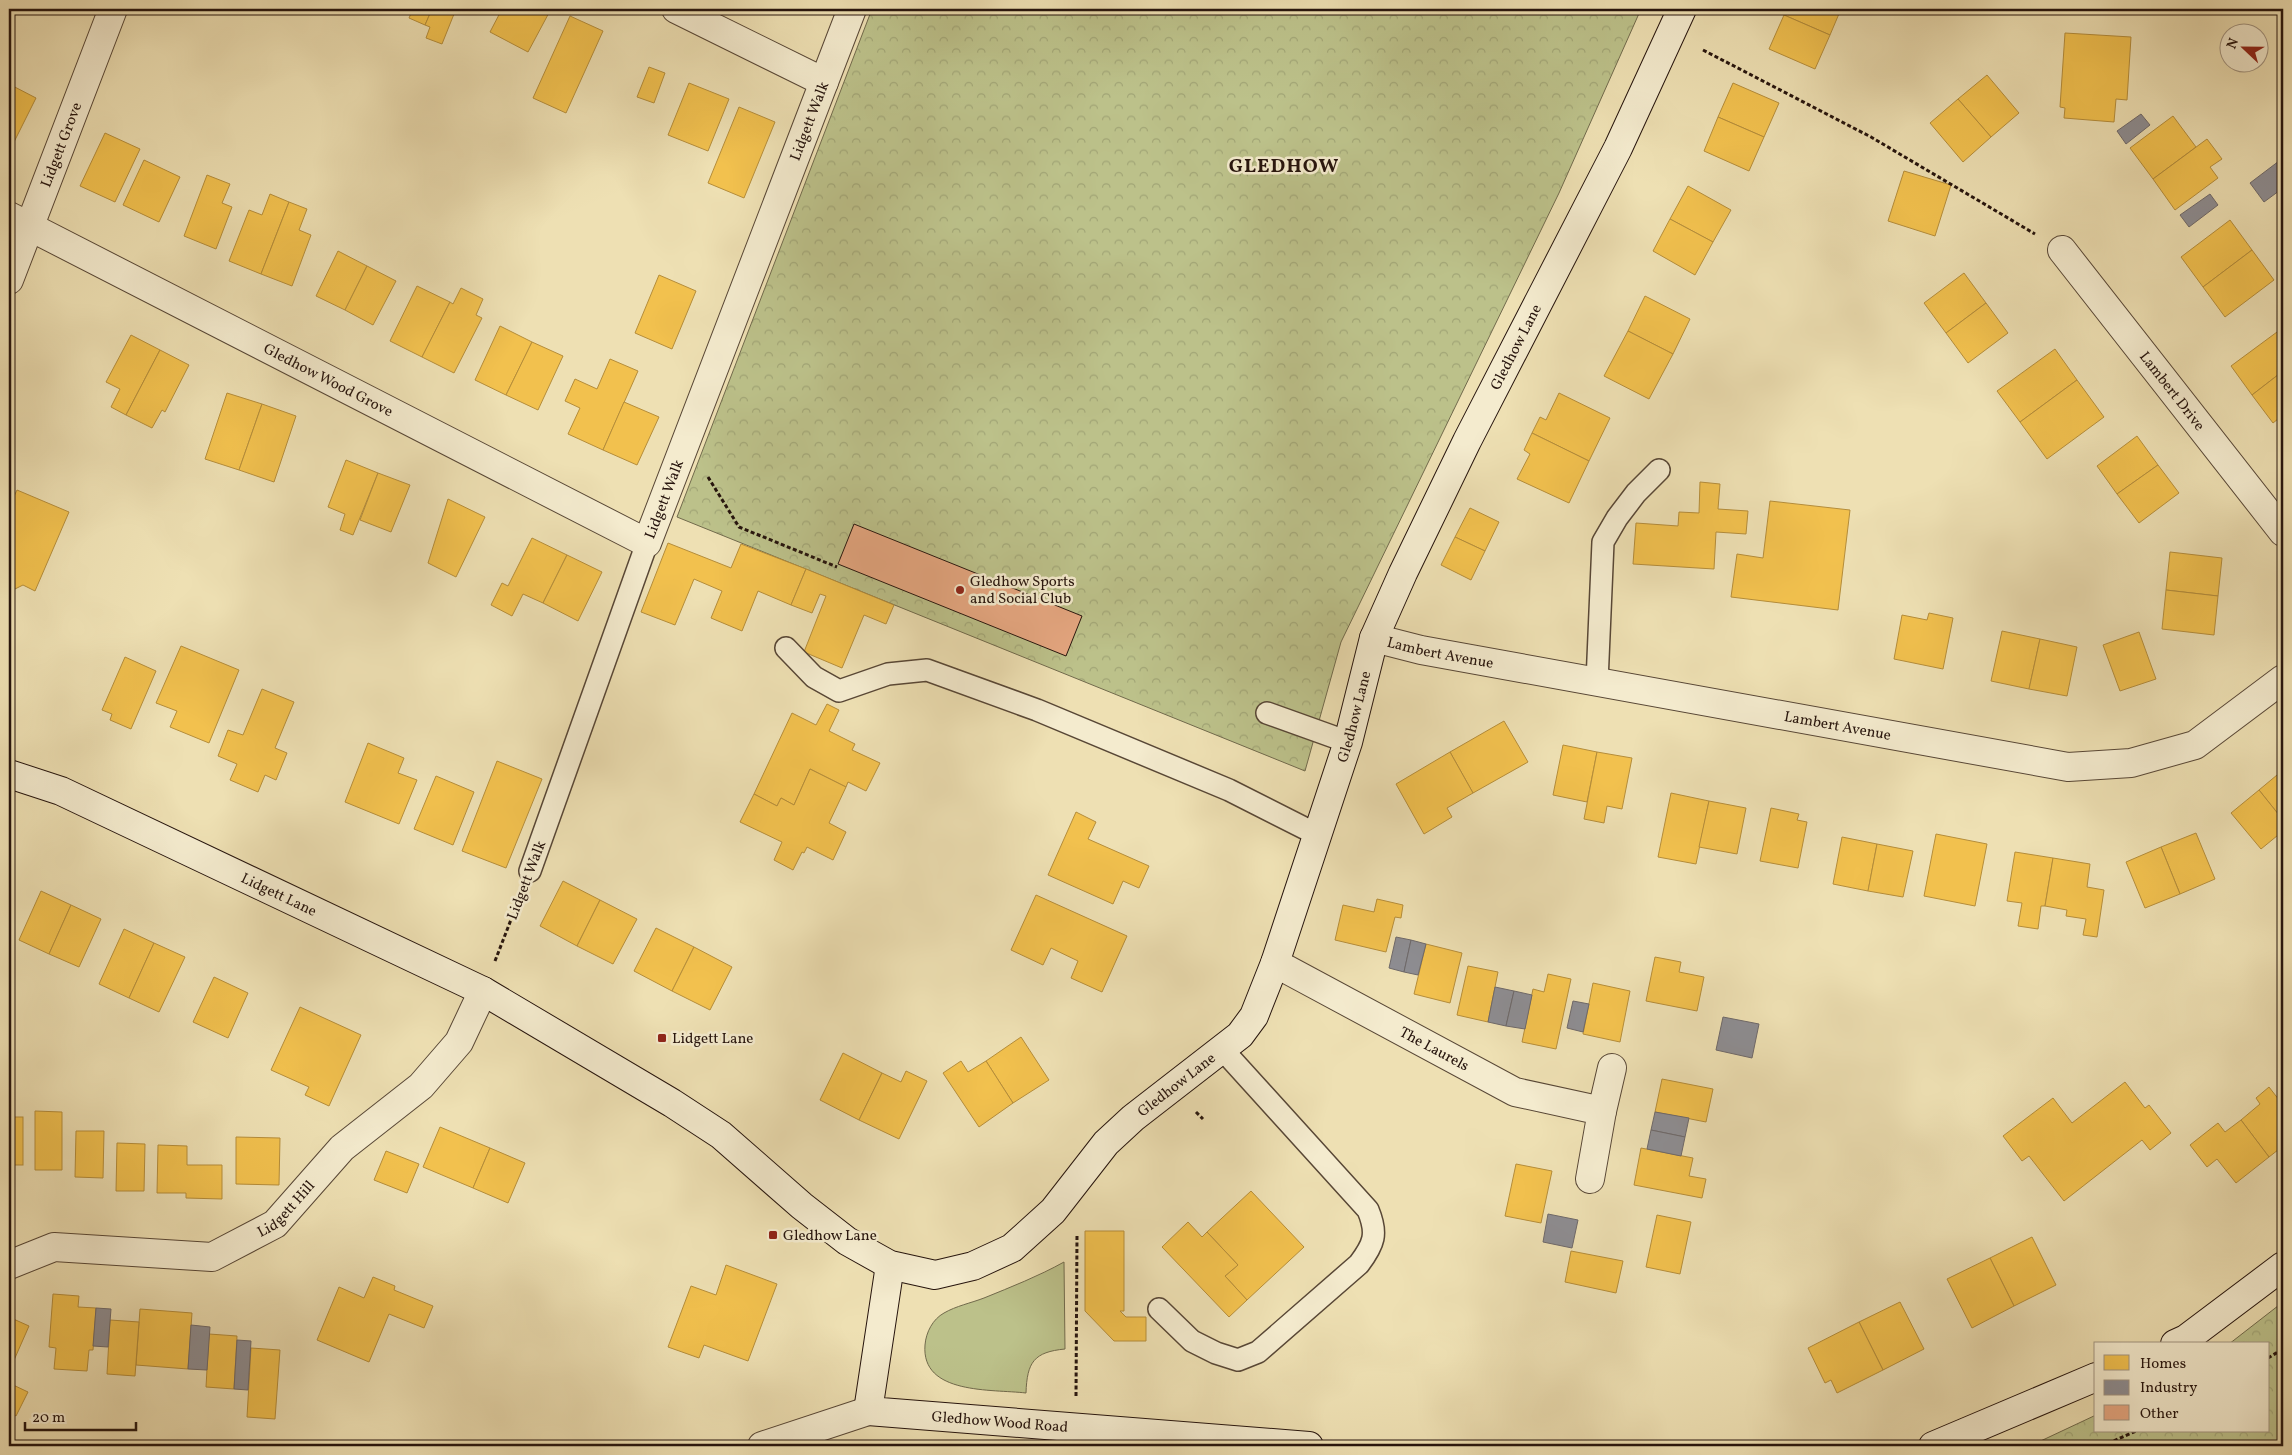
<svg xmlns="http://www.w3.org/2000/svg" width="2292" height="1455" font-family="Vollkorn,serif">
<defs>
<pattern id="forest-crowns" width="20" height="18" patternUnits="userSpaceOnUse" patternTransform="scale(1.25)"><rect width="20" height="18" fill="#bcc18a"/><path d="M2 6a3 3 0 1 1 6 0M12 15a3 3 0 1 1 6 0" fill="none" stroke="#a1a576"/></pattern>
</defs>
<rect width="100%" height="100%" fill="#eee0b3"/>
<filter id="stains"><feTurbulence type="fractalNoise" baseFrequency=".004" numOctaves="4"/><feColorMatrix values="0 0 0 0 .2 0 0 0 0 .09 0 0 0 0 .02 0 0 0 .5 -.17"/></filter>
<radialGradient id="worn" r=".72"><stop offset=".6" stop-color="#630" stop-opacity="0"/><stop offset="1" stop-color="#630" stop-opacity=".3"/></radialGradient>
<path fill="#bcc18a" stroke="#716a4c" d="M1064,1262L1065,1349C1034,1352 1027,1362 1026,1393C992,1389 921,1395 925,1345C926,1332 933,1319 944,1313C956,1306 971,1303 984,1298C1011,1287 1039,1276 1064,1262Z"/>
<g fill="url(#forest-crowns)" stroke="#716a4c">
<polygon points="872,9 1641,9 1559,193 1341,642 1305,771 677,517"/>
<polygon points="2283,1302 2283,1446 2030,1446 2096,1415 2096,1431 2268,1431 2268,1344 2229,1344"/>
</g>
<g fill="#f2c14e" stroke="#b58d3a">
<polygon points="413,9 432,9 425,25 409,18"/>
<polygon points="432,9 456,9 442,44 426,38 430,27 425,25"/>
<polygon points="502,9 551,9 528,52 490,32"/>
<polygon points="1787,9 1841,9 1830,35 1784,15"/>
<polygon points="1784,15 1830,35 1815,69 1769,49"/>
<polygon points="570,16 603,31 566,113 533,98"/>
<polygon points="2065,33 2131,37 2127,100 2116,99 2114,122 2064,118 2065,108 2060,107"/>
<polygon points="649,67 665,73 654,103 637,97"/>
<polygon points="1987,75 2019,113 1991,137 1958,99"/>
<polygon points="689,83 729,99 708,151 668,135"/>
<polygon points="1733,83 1779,103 1764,137 1718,117"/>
<polygon points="9,84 36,98 11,148 9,146"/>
<polygon points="1958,99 1991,137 1963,162 1930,123"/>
<polygon points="739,107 775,122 744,198 708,183"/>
<polygon points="2173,116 2196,147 2153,179 2130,148"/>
<polygon points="1718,117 1764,137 1749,171 1704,151"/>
<polygon points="105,133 140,149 115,202 80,186"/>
<polygon points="2207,139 2222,159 2210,167 2218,178 2175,210 2153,179"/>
<polygon points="144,160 180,177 159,222 123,205"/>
<polygon points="1904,171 1951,185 1935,236 1888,221"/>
<polygon points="207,175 230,184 222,203 232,207 216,249 184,236"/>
<polygon points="1688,186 1731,210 1713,242 1670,219"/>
<polygon points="270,194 289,202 261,274 229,261 249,210 262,215"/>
<polygon points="289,202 307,209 299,230 311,235 292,286 261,274"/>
<polygon points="1670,219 1713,242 1695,275 1653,251"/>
<polygon points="2230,220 2252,250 2203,287 2181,257"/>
<polygon points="2252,250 2274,280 2225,317 2203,287"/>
<polygon points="338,251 367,266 345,310 316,296"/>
<polygon points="367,266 396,281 373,325 345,310"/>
<polygon points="1964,273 1986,303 1946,333 1924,303"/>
<polygon points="659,275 696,291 672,349 635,333"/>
<polygon points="417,286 450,302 422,357 390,341"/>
<polygon points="461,288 483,299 476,315 482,318 454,373 422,357 450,302 453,304"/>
<polygon points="1645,296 1690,319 1673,354 1628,331"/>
<polygon points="1986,303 2008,333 1968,363 1946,333"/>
<polygon points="500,326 532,342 506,395 475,380"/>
<polygon points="1628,331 1673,354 1649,399 1604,376"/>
<polygon points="2277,332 2283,339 2283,371 2252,395 2231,366"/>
<polygon points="131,335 160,350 126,415 111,407 120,389 106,382"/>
<polygon points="532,342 563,356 538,410 506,395"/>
<polygon points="2055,349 2077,380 2020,422 1997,391"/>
<polygon points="160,350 189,365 165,412 162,410 152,428 126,415"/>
<polygon points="610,359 638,371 603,450 568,434 580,408 565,401 575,379 597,389"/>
<polygon points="2283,371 2283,415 2273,423 2252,395"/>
<polygon points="2077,380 2104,417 2047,459 2020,422"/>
<polygon points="227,393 262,404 239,470 205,459"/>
<polygon points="1559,393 1610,418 1589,461 1532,433 1540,417 1546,420"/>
<polygon points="624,402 659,417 637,465 603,450"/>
<polygon points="262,404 296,416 274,482 239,470"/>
<polygon points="1532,433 1589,461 1569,503 1517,479 1530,454 1524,450"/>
<polygon points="2137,436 2158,465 2117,494 2097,466"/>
<polygon points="346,460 378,473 353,535 340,530 345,514 328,507"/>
<polygon points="2158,465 2179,493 2139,523 2117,494"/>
<polygon points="378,473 410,485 391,532 360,520"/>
<polygon points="1700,482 1720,484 1718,509 1748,511 1746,534 1716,532 1714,569 1633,564 1636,523 1678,526 1679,512 1699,513"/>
<polygon points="17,490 69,512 35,591 23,585 9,592 9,524 13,516 9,514 9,507"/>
<polygon points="448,499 485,517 456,577 428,563"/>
<polygon points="1770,501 1850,510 1838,610 1731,597 1737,554 1763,558"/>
<polygon points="1470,508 1499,522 1485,551 1455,537"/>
<polygon points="1455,537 1485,551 1471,580 1441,565"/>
<polygon points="532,538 567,555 543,603 523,594 512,616 491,605 502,583 508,586"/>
<polygon points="668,543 731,568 741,544 806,569 791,605 758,591 742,631 711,618 722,591 694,579 675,625 641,612"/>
<polygon points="2170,552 2222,558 2218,596 2166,590"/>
<polygon points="567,555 602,572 578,621 543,603"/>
<polygon points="806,569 894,605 886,624 864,615 842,668 804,652 826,596 820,594 812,613 791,605"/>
<polygon points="2166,590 2218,596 2214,635 2162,629"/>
<polygon points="1929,613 1953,618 1943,669 1894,659 1902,615 1927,620"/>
<polygon points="2002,631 2040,639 2029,689 1991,681"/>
<polygon points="2139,632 2156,679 2120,691 2103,645"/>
<polygon points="2040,639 2077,647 2067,696 2029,689"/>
<polygon points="181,646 239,670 209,743 170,727 177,711 156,703"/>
<polygon points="125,657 156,671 131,729 110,720 112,714 102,710"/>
<polygon points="262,689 294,702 275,748 287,753 276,780 265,775 258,792 230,780 237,764 218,756 228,730 243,735"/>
<polygon points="827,704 839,710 829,731 855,744 852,750 880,763 866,791 848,782 846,787 810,769 794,805 781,798 777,806 754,794 792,713 816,725"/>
<polygon points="1504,721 1528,762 1473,793 1450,752"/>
<polygon points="368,743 404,758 398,773 417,780 399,824 345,802"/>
<polygon points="1563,745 1597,752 1587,802 1553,795"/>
<polygon points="1450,752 1473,793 1447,808 1452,817 1424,834 1396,784"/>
<polygon points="1597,752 1632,758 1622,809 1607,806 1604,823 1584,819"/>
<polygon points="497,761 542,779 506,868 462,851"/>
<polygon points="810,769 846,787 829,823 846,832 833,860 807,847 804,853 802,852 793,870 774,860 782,842 740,822 754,794 777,806 781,798 794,805"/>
<polygon points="2283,770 2283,820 2259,790"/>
<polygon points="436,776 474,792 453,845 414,829"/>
<polygon points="2259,790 2283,820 2283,831 2261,849 2231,813"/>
<polygon points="1671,793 1709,801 1696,864 1658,857"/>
<polygon points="1709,801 1746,808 1737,854 1699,847"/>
<polygon points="1771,808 1799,814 1797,820 1807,822 1798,868 1760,861"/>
<polygon points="1076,812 1096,822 1088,839 1149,866 1139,888 1123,881 1113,904 1048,875"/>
<polygon points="2196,833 2215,879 2180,894 2161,847"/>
<polygon points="1936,834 1987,844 1975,906 1924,896"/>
<polygon points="1842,837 1877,844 1868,891 1833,884"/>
<polygon points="1877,844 1913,851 1903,897 1868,891"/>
<polygon points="2161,847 2180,894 2145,908 2126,862"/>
<polygon points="2015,852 2053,858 2045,906 2041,906 2038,929 2018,926 2022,903 2007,901"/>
<polygon points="2053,858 2090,864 2087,887 2104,890 2097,937 2083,935 2086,919 2066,916 2067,910 2045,906"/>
<polygon points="563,881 600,900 577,946 540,926"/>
<polygon points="41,891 71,905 49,954 19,940"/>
<polygon points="1036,895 1127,936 1102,992 1071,978 1078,961 1051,948 1043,965 1011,950"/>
<polygon points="1377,899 1403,905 1401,918 1395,917 1386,952 1335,940 1343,905 1374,912"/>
<polygon points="600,900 637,919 613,964 577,946"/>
<polygon points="71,905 101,919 79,967 49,954"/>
<polygon points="656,928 694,947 672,991 634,971"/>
<polygon points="124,929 154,943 129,998 99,984"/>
<polygon points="154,943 185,957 159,1012 129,998"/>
<polygon points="1426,944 1462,953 1450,1003 1414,994"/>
<polygon points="694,947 732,967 710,1010 672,991"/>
<polygon points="1655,957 1681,962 1679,972 1704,977 1697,1011 1646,1001"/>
<polygon points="1468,966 1498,972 1488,1022 1457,1015"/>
<polygon points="1548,974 1571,979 1556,1049 1522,1042 1533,989 1544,992"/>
<polygon points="214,977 248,993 228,1038 193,1022"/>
<polygon points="1593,983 1630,991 1620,1042 1583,1034"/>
<polygon points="300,1007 361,1035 329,1106 305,1095 309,1087 271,1070"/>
<polygon points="1021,1037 1049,1080 1013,1103 986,1061"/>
<polygon points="843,1053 882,1073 859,1120 820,1100"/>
<polygon points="961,1061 968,1072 986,1061 1013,1103 979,1127 943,1073"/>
<polygon points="906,1071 927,1081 899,1139 859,1120 882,1073 901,1082"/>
<polygon points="1662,1079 1713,1089 1706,1122 1655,1112"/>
<polygon points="2125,1082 2145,1108 2149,1105 2171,1133 2150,1150 2142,1140 2064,1201 2029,1156 2022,1161 2003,1136 2053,1098 2072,1123"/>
<polygon points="2269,1087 2283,1105 2283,1146 2269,1157 2241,1120 2260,1104 2256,1098"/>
<polygon points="35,1111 62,1112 62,1170 35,1170"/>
<rect x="9" y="1117" width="14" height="48"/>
<polygon points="2241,1120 2269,1157 2236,1183 2217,1159 2207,1167 2190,1145 2218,1123 2225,1132"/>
<polygon points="440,1127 490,1148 473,1188 423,1167"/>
<polygon points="76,1131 104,1131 103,1178 75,1177"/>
<polygon points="236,1137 280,1138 279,1185 236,1184"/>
<polygon points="117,1143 145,1144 144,1191 116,1191"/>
<polygon points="158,1145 187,1146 187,1165 222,1165 222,1199 186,1198 186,1193 157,1193"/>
<polygon points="490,1148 525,1163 508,1203 473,1188"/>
<polygon points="1641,1148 1693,1158 1689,1176 1706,1179 1702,1198 1634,1185"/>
<polygon points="386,1151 419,1164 407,1193 374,1180"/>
<polygon points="1516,1164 1552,1171 1541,1223 1505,1216"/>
<polygon points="1251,1191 1304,1247 1247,1300 1225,1276 1238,1265 1207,1232"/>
<polygon points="1657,1215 1691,1222 1680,1274 1646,1267"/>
<polygon points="1188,1222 1202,1237 1207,1232 1238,1265 1225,1276 1247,1300 1229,1317 1162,1247"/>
<polygon points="1085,1231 1124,1231 1124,1311 1120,1311 1126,1317 1146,1317 1146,1341 1114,1341 1085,1311"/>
<polygon points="2032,1237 2056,1285 2014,1306 1990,1258"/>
<polygon points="1571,1251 1623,1261 1616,1293 1565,1282"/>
<polygon points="1990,1258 2014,1306 1972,1328 1947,1279"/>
<polygon points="726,1265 777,1284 748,1361 704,1345 699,1358 668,1347 691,1286 716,1295"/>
<polygon points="373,1277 395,1286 394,1290 433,1306 424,1328 389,1314 369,1362 317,1340 339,1287 364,1298"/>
<polygon points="53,1294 79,1296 78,1307 96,1308 93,1350 89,1350 87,1371 54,1369 56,1348 49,1347"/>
<polygon points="1900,1302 1924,1349 1883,1370 1859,1322"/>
<polygon points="140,1309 192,1313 188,1369 136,1365"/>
<polygon points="9,1317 29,1326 11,1367 9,1366"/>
<polygon points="110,1320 139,1322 135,1376 107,1374"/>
<polygon points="1859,1322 1883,1370 1837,1393 1831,1380 1825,1383 1808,1348"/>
<polygon points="209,1334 237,1336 234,1389 206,1387"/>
<polygon points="251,1348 280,1350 275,1419 247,1417"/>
<polygon points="9,1383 28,1392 16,1416 9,1412"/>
</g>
<g fill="#8d8d92" stroke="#6e696a">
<polygon points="2141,114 2150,125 2126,144 2117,131"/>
<polygon points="2283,158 2283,188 2264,202 2250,183"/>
<polygon points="2210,194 2218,205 2189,227 2180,215"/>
<polygon points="1396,937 1411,940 1404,972 1389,968"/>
<polygon points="1411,940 1426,944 1418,975 1404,972"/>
<polygon points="1495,987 1514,991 1506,1026 1488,1022"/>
<polygon points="1514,991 1532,995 1525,1029 1506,1026"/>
<polygon points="1573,1001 1589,1004 1583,1032 1567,1028"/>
<polygon points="1723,1017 1759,1024 1752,1058 1716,1050"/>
<polygon points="1655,1112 1689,1118 1685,1137 1651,1130"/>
<polygon points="1651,1130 1685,1137 1681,1156 1647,1149"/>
<polygon points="1548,1214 1578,1220 1572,1248 1543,1242"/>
<polygon points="96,1308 111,1309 108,1347 93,1346"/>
<polygon points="191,1325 210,1327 207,1370 188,1369"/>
<polygon points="237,1340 251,1341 248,1390 234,1389"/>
</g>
<polygon fill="#e6a781" stroke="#26140d" points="854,524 1082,616 1066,656 838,564"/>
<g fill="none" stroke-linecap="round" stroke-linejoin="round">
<defs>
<g id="lane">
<polyline points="786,648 814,677 839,691 888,674 927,670 1037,710 1229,790 1318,835"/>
<polyline points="1597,682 1603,542 1617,518 1636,493 1659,470"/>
<polyline points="1267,713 1348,742"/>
<polyline points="530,871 647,543"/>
<path d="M1159,1309L1192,1341L1216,1353L1238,1360L1258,1352L1359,1264C1374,1244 1378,1234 1368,1210L1222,1049"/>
</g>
<g id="street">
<polyline points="676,9 824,82"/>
<path id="s1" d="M9,216L647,543L852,9"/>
<path id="s2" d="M2062,250L2283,532"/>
<path id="s3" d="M9,280L113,9"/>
<path id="s4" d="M1374,638L1421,650L2068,767L2131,763L2195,745L2283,679"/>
<path id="s5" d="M1275,963L1515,1092L1602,1111L1590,1179"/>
<polyline points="1602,1111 1612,1068"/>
<path id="s6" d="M9,1265L54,1247L212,1257L275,1224L342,1148L421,1086L459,1042L483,991"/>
<polyline points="762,1446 868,1411"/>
</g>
<g id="secondary">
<path id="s7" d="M9,774L61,791L483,991L672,1103L721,1135L802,1206L847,1241L890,1265L935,1275L973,1266L1012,1248L1053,1211L1106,1143L1133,1118L1240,1035L1254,1016L1275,963L1348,742L1374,638L1403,573L1467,441L1618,148L1682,9"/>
<path id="s8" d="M890,1265L868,1411L1309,1446"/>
<polyline points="2175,1344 2186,1339 2283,1266"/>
<polyline points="1933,1446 2096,1377"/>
</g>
</defs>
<use href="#lane" stroke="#584736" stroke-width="24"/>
<use href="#street" stroke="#584736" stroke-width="30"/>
<use href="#secondary" stroke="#26140d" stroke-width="30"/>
<g stroke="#26140d" stroke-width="3" stroke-dasharray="4 2.5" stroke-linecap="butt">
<polyline points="1703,50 1871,137 2035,234"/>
<polyline points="708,477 739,527 837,567"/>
<polyline points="495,961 519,899"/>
<polyline points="1196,1112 1203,1119"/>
<polyline points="2268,1358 2283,1349"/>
<polyline points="1076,1396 1077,1235"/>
<polyline points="2102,1446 2136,1431"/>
</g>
<use href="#lane" stroke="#f4ebce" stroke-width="21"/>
<use href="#street" stroke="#f4ebce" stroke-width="28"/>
<use href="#secondary" stroke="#f4ebce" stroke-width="28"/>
</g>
<g fill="#8f2418" stroke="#f4ebce" stroke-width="2">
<circle cx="960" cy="590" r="5"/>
<rect x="657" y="1033" width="10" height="10" rx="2.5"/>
<rect x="768" y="1230" width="10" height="10" rx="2.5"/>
</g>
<g text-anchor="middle" stroke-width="5" stroke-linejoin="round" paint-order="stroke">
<g font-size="15" fill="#26140d" stroke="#f4ebce">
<text dy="5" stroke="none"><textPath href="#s1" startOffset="1169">Lidgett Walk</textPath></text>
<text dy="5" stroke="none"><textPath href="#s3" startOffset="145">Lidgett Grove</textPath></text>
<text dy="5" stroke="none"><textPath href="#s7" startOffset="2200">Gledhow Lane</textPath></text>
<text dy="5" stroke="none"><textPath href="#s1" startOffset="359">Gledhow Wood Grove</textPath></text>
<text dy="5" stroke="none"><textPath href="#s2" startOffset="179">Lambert Drive</textPath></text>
<text dy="5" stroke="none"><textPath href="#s1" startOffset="764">Lidgett Walk</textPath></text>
<text dy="5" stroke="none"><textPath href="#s4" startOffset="68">Lambert Avenue</textPath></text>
<text dy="5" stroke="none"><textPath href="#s7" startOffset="1795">Gledhow Lane</textPath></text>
<text dy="5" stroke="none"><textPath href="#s4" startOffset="472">Lambert Avenue</textPath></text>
<text transform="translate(526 880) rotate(-69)" y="5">Lidgett Walk</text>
<text dy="5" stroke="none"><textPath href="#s7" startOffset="296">Lidgett Lane</textPath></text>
<text dy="5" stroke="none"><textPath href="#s5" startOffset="181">The Laurels</textPath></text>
<text dy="5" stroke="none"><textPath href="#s7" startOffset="1375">Gledhow Lane</textPath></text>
<text dy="5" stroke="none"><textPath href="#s6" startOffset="296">Lidgett Hill</textPath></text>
<text dy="5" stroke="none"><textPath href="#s8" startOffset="280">Gledhow Wood Road</textPath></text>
</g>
<g font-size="15" fill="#26140d" stroke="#f4ebce" text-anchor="start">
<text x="970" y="586">Gledhow Sports<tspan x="970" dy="17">and Social Club</tspan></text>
<text x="672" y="1043">Lidgett Lane</text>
<text x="783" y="1240">Gledhow Lane</text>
</g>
<g font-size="20" font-weight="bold" letter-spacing="1" fill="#26140d" stroke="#f4ebce">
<text x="1284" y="172">GLEDHOW</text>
</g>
</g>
<rect width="2292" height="1455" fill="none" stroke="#eee0b3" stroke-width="30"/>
<rect x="10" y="10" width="2272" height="1435" fill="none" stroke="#26140d" stroke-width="2.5"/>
<rect x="15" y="15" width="2262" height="1425" fill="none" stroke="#26140d"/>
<rect x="2094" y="1342" width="175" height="90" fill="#f4ebce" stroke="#a29581"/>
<rect x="2104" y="1355" width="25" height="15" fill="#f2c14e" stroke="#a29581"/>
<text x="2140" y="1368" font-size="15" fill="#26140d">Homes</text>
<rect x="2104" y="1380" width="25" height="15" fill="#8d8d92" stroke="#a29581"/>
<text x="2140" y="1392" font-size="15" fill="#26140d">Industry</text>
<rect x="2104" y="1405" width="25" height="15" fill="#e6a781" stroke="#a29581"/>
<text x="2140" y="1418" font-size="15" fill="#26140d">Other</text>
<g transform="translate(2244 48) rotate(292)"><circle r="24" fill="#f4ebce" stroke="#a29581"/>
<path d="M0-4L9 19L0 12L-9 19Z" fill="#8f2418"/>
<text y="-8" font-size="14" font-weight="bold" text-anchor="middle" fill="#26140d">N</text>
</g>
<path d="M25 1422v8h111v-8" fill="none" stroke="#26140d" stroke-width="2.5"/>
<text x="32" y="1422" font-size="15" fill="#26140d" stroke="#f4ebce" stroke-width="4" paint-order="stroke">20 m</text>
<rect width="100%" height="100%" filter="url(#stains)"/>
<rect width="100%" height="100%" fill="url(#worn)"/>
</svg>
